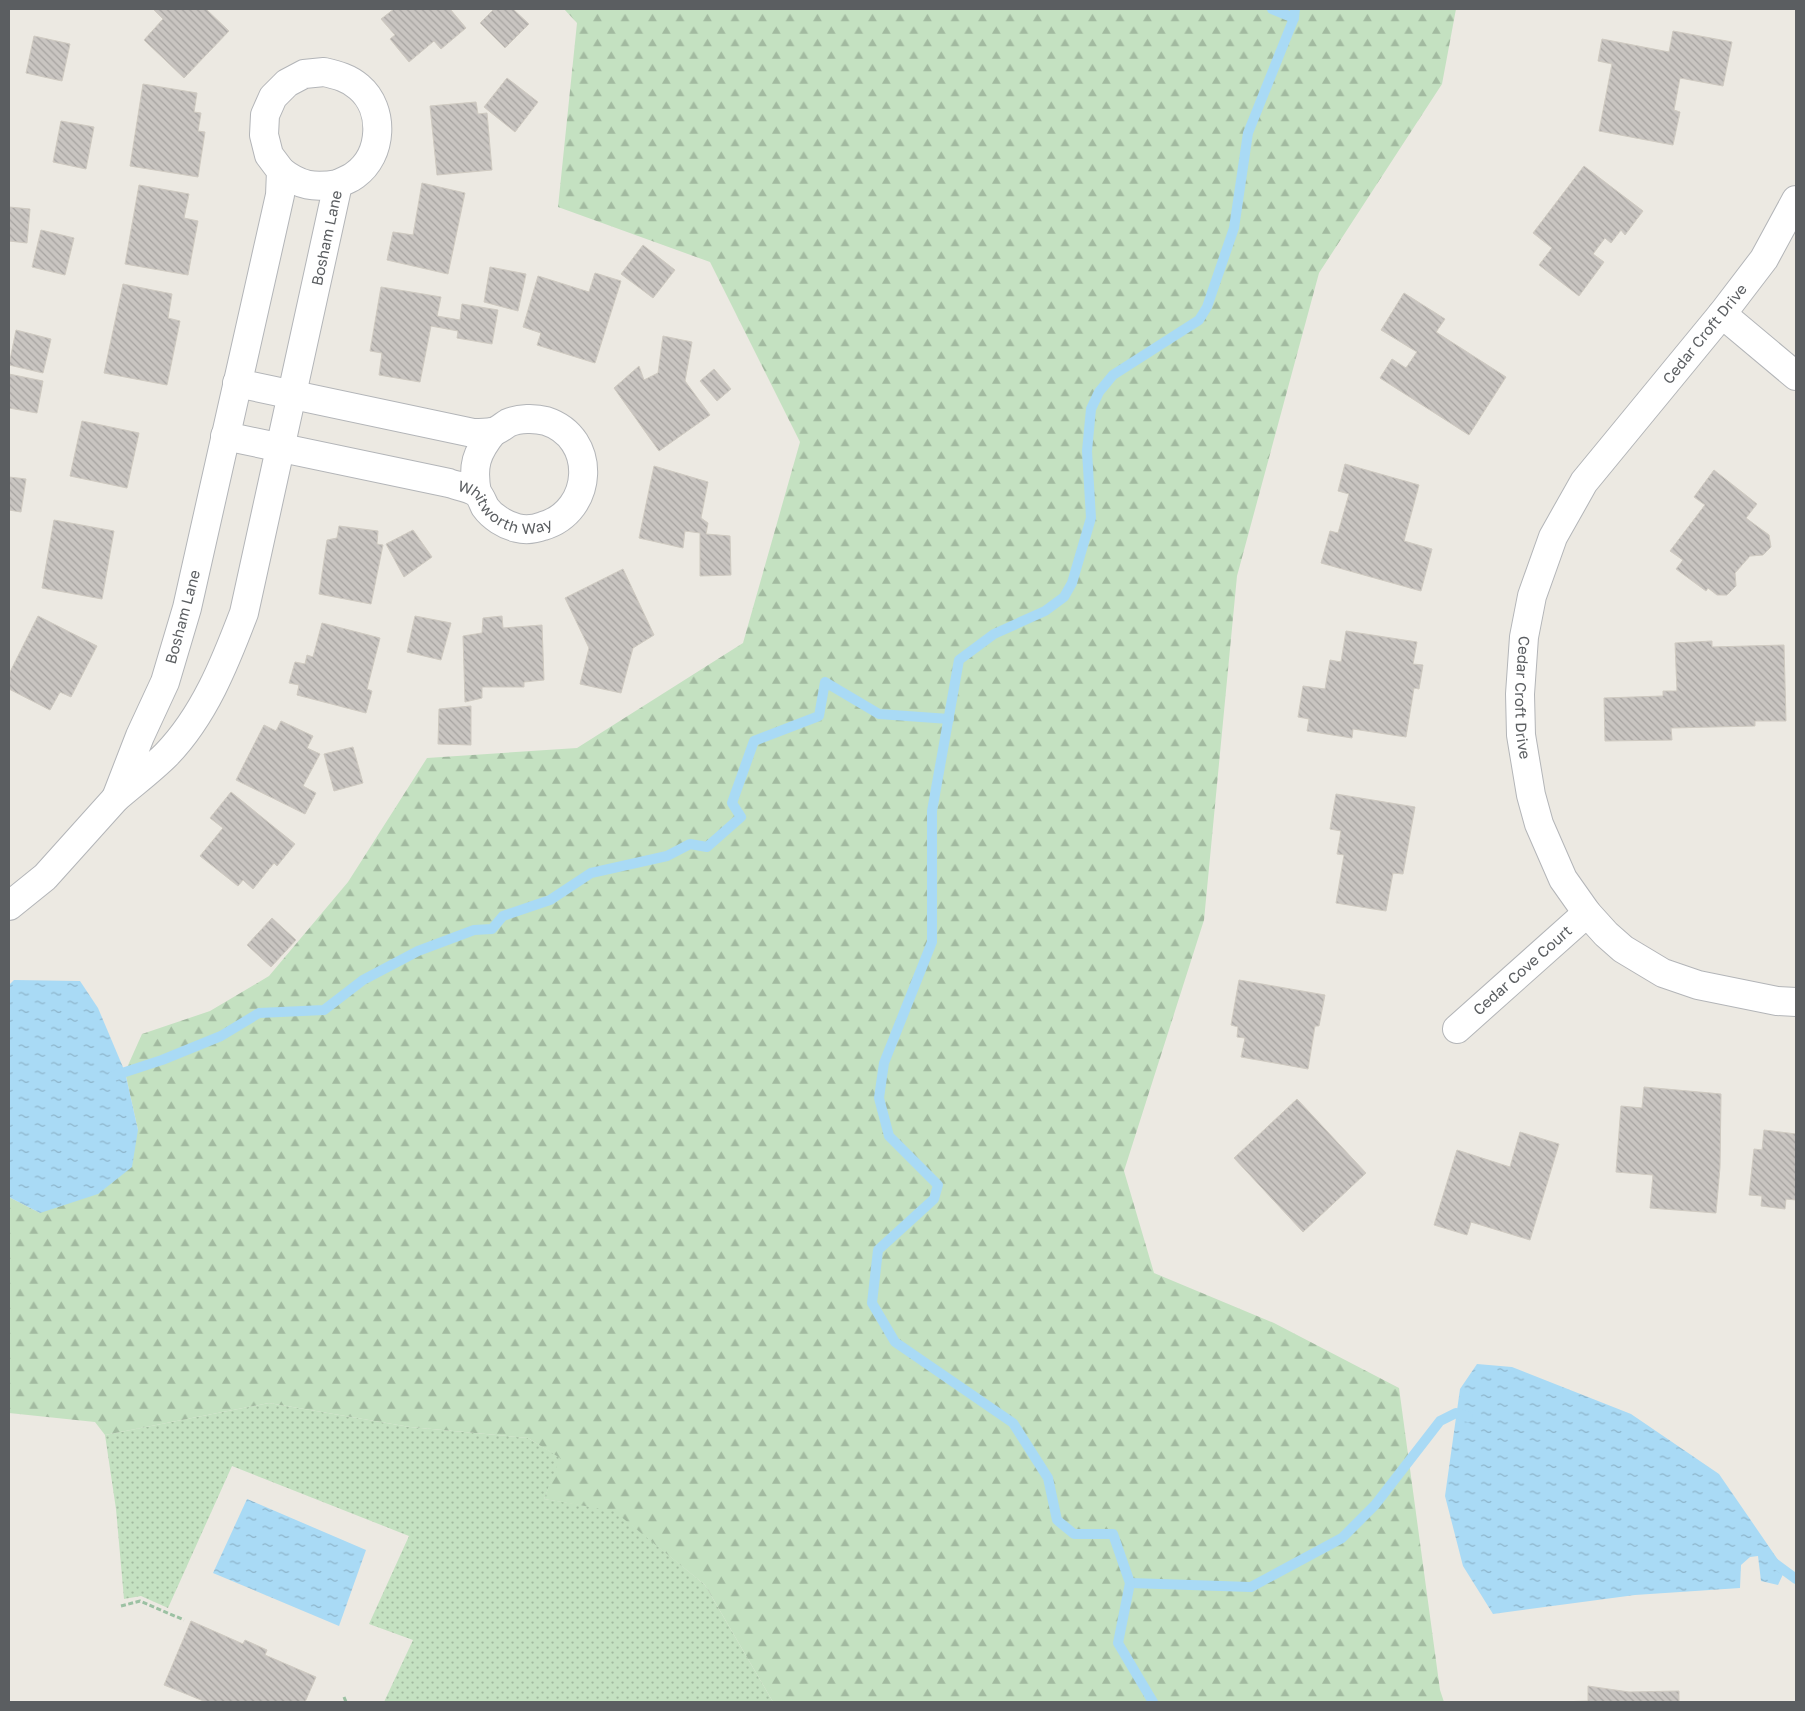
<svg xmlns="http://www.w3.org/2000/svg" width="1805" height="1711" font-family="'Golos Text',sans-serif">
<defs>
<pattern id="green-dots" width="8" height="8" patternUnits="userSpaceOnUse" patternTransform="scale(1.25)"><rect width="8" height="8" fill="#c4e1c1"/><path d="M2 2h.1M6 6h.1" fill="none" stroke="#a2baa0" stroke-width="1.8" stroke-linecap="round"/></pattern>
<pattern id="forest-firs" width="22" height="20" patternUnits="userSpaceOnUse" patternTransform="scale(1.25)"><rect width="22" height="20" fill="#c4e1c1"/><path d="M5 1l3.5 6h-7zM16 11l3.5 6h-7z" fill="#a2baa0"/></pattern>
<pattern id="water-ripples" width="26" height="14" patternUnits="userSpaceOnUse" patternTransform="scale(1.25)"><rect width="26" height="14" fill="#a9daf5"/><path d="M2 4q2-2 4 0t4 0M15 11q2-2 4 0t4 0" fill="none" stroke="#8db4ca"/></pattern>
<pattern id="building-back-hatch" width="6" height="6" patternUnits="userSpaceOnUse" patternTransform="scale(1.25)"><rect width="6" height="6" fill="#c9c5c1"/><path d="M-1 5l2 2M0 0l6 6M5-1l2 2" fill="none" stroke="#a6a3a0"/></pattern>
</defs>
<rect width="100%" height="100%" fill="#ece9e2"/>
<polygon fill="url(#green-dots)" points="269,1403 410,1427 528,1438 561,1458 544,1499 614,1510 705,1585 773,1702 384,1702 413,1640 369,1624 409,1536 232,1466 168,1608 141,1596 124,1599 116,1509 105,1435"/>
<polygon fill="url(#forest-firs)" points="564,9 1456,9 1442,84 1319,273 1237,576 1204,920 1124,1171 1154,1273 1274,1323 1399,1388 1440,1690 1444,1702 773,1702 705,1585 614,1511 544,1499 560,1458 528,1438 410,1427 269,1403 105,1435 95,1422 9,1413 9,1197 40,1213 138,1130 125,1072 142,1034 210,1011 269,976 348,882 427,758 577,748 743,643 800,442 710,262 558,207 577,23"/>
<g fill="url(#water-ripples)">
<polygon points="14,980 80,981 98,1008 125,1072 138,1130 132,1167 98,1194 40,1213 9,1197 9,985"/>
<polygon points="1477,1364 1512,1367 1631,1414 1719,1474 1785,1570 1778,1585 1761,1581 1758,1556 1750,1557 1741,1565 1740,1588 1635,1595 1493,1614 1463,1566 1445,1496 1460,1389"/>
<polygon points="247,1499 366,1550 339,1626 213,1573"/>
</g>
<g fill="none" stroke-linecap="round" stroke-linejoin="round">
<g stroke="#a9daf5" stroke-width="10">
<polyline points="1272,9 1294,18"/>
<polyline points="113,1076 162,1060 221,1036 259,1013 324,1010 363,980 418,951 474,930 492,929 503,916 550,900 591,873 667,856 690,844 707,847 741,817 732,803 754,741 819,716 825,682 879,714 949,719"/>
<polyline points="1773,1562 1796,1579"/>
<polyline points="1130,1583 1251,1587 1342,1538 1375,1505 1440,1421 1456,1413 1468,1417"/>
<polyline points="1153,1702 1118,1643 1130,1583 1113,1534 1074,1534 1057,1520 1048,1478 1013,1423 895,1342 872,1303 878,1250 934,1199 938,1185 889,1136 879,1098 884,1063 932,942 932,811 959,660 994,634 1045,611 1064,597 1072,583 1091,518 1087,451 1091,409 1099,392 1113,375 1199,320 1207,307 1234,228 1248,133 1294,18 1295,9"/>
</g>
</g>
<g fill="url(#building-back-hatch)" stroke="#cfcac1">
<polygon points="153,9 206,9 229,31 184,78 144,40 163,19"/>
<polygon points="394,9 450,9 466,28 441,49 434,41 409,62 390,39 395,35 381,19"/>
<polygon points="494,9 513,9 529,24 505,48 480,23"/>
<polygon points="1673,31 1732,42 1723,86 1680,78 1674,110 1680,112 1673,145 1599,131 1612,64 1598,61 1602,39 1669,52"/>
<polygon points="34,36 70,44 62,81 26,73"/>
<polygon points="507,78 538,102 515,132 484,107"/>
<polygon points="143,84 197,93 194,112 201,113 198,131 205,132 198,177 130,166"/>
<polygon points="476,102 478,114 487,113 492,170 437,175 430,106"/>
<polygon points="61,121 94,127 86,169 53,162"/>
<polygon points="1584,166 1643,211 1625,235 1621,230 1611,243 1605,238 1593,254 1604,262 1579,296 1539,265 1552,248 1533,233"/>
<polygon points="422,183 465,193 448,274 387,260 393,232 413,235"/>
<polygon points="139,185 189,194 184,218 198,221 188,275 125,264"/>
<polygon points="9,207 30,209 27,243 9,241"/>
<polygon points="41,230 74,238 65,275 32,267"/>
<polygon points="643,245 675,270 653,298 621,274"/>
<polygon points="490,267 526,274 518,311 484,302"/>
<polygon points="595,273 621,281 595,363 537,345 541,333 523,327 538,276 589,292"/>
<polygon points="123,284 172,294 168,318 180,321 167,385 104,373"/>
<polygon points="381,287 441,297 437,316 460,320 462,304 498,310 492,344 457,338 458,331 431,326 420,382 379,375 382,353 370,351"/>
<polygon points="1404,293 1445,319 1436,332 1506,377 1469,435 1380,378 1392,359 1406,368 1417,352 1381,330"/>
<polygon points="16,330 51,339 43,373 9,365"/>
<polygon points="663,336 692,342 685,381 710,415 659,451 614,388 639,366 644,380 658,373"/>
<polygon points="714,369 731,389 717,401 700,381"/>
<polygon points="9,374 43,381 37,413 9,408"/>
<polygon points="82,421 139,433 127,488 70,476"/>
<polygon points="1345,464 1419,485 1404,541 1432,549 1421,591 1321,563 1330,531 1338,533 1349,494 1338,491"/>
<polygon points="654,466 708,482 701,518 708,523 706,534 730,536 731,575 700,576 700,533 685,531 683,548 639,538"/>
<polygon points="1714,470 1757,504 1746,518 1769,535 1771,547 1763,555 1750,556 1735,573 1736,586 1727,595 1717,595 1708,588 1706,591 1676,569 1683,560 1670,551 1705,505 1694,497"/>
<polygon points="9,477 26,479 21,512 9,510"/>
<polygon points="54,520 114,531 102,599 42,588"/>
<polygon points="339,526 378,531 377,544 383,545 371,604 319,594 327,540 337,538"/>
<polygon points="413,530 432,557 404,577 386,544"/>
<polygon points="623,569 654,635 633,648 621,693 580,684 589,648 565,598"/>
<polygon points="38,616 97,646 71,697 60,692 50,710 9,689 9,674"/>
<polygon points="415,616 451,623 441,660 407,652"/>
<polygon points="502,616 503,628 542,625 544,680 524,682 524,687 482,687 482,698 465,702 463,636 482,633 483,618"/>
<polygon points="322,623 380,638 367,689 372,691 366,713 297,695 299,685 289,683 295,662 305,664 307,655 313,657"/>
<polygon points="1346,631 1417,642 1413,664 1423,665 1419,689 1414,688 1406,737 1353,729 1352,738 1307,731 1309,719 1298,717 1303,686 1325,689 1330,660 1341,662"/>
<polygon points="1712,641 1712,647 1784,645 1786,721 1755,721 1755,726 1671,728 1672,740 1605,741 1604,698 1663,696 1663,691 1677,691 1675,643"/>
<polygon points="471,706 471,745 438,744 439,709"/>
<polygon points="281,721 313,736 307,748 320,754 303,786 316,793 305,814 236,780 264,725 276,731"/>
<polygon points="353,747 363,783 334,791 324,754"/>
<polygon points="231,792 295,844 277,866 274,863 253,889 243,880 238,886 200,856 223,828 210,818"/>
<polygon points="1336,794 1415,807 1403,874 1393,873 1386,911 1336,903 1344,855 1337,854 1341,831 1330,829"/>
<polygon points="272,918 296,940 271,967 247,945"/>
<polygon points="1239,980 1325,995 1319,1026 1315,1026 1308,1069 1241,1057 1245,1038 1237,1037 1238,1027 1231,1025"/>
<polygon points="1644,1087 1721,1094 1720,1167 1716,1213 1650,1208 1653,1175 1616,1172 1621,1106 1642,1108"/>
<polygon points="1297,1099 1366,1173 1303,1232 1234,1158"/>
<polygon points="1764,1130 1796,1134 1796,1200 1786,1199 1785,1209 1761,1206 1762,1196 1749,1195 1754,1149 1762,1150"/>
<polygon points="1520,1132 1559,1144 1530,1240 1471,1222 1467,1235 1434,1225 1457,1150 1510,1167"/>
<polygon points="191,1621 243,1644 245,1640 267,1650 265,1655 316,1677 305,1702 206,1702 164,1685"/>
<polygon points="1588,1686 1629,1692 1679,1691 1679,1702 1559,1702 1588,1701"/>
</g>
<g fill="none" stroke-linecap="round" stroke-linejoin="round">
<defs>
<g id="minor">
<path d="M324,72C337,75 349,78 359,87C385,109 383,155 355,175C350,179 343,181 338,184L244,613C225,663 204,716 166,755C151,770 132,784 116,798L140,736L165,682L187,608L280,195L281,171L269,155L264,135L265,115L273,97L287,83L304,74Z"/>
<path d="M281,171C300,186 314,188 338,184"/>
<path id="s1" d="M1796,200L1764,259L1722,314L1584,482L1553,537L1532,596L1524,637L1520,694L1521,735L1531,795L1539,824L1563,879L1587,913L1606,934L1623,949L1663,973L1698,985L1777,1001L1796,1002"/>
<polyline points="1722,314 1796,376"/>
<path id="s2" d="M225,436L449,483C457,486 472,488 478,494C481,497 483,503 485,507C492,517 505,525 517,528C525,530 535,529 543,526C594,511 598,438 546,421C535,418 519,418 508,423C503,426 498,431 492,432C486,433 479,433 473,433L237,383"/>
<path d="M477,493C472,466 476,453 493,432"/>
<polyline points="9,906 45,877 116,798"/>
<path id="s3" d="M1457,1029L1587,913"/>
</g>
</defs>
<use href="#minor" stroke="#b3b5b8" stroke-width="30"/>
<g stroke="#9cc1a3" stroke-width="3" stroke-dasharray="5 2.5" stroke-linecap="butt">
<polyline points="121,1606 140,1601 184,1620"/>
<polyline points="344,1697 346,1702"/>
</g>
<use href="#minor" stroke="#fff" stroke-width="28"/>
</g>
<g text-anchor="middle" stroke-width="4.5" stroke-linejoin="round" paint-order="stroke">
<g font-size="15" fill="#5b5e61" stroke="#fff">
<text transform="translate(327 238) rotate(-78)" y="5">Bosham Lane</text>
<text transform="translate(1705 334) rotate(-51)" y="5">Cedar Croft Drive</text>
<text dy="5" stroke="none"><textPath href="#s2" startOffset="294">Whitworth Way</textPath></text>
<text transform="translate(183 617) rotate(-75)" y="5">Bosham Lane</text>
<text dy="5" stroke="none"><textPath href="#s1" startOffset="582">Cedar Croft Drive</textPath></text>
<text dy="5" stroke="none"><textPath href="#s3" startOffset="88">Cedar Cove Court</textPath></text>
</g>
</g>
<rect width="1805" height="1711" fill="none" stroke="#5b5e61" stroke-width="20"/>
</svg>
